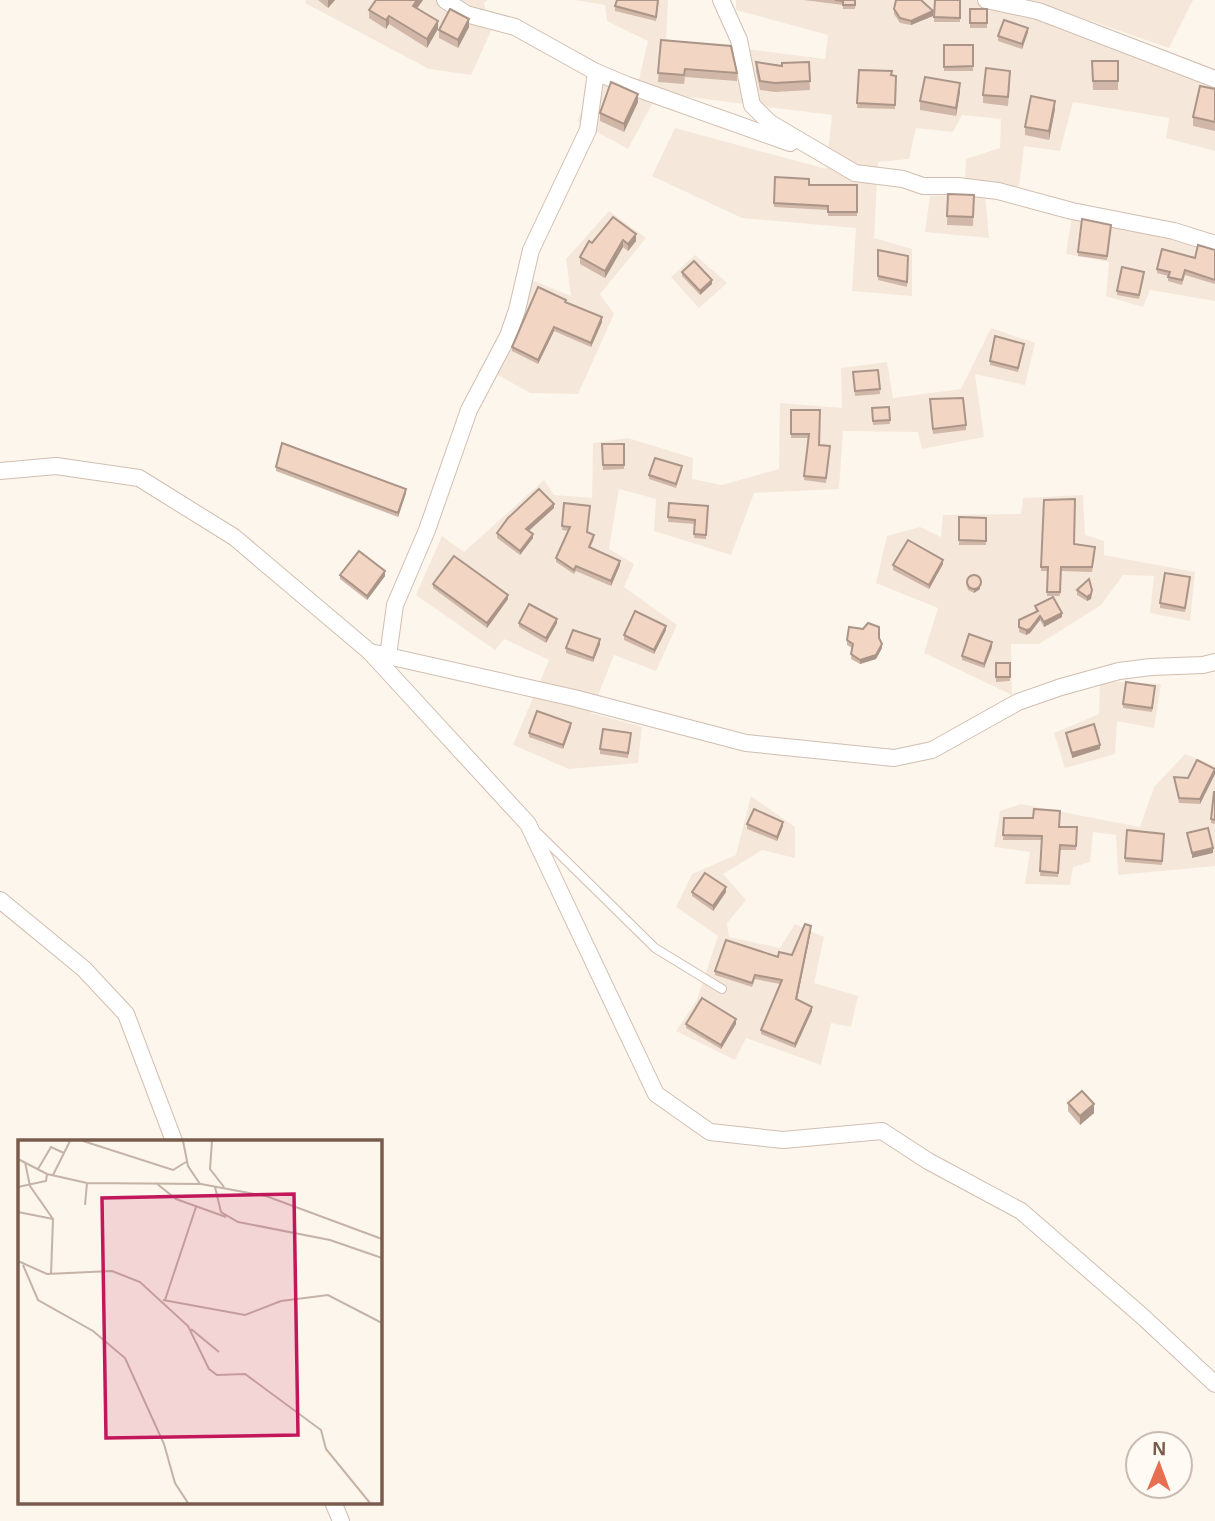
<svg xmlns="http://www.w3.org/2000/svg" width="1215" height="1521" font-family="Arial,sans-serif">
<rect width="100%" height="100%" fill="#fdf6ec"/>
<g fill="#f5e8da">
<polygon points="306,0 488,0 484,3 491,31 471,75 429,69 305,3"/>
<polygon points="575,0 668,0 666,39 825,59 828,35 736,10 736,0 975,0 1004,8 1151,61 1215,90 1215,151 1166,138 1169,118 1073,102 1060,151 1024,146 1019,186 985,194 989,238 925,232 930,196 964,195 966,159 1000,148 1001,119 962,115 953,132 916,128 909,159 878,162 874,238 912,249 912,296 852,291 856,228 742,218 652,176 675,128 826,169 832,115 658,93 628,149 577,121 596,81 639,79 648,41 607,21 605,5"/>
<polygon points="1031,0 1193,0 1169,48"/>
<polygon points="609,211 646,238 600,294 614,314 578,394 530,393 496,374 532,280 571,296 566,259"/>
<polygon points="1072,216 1215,248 1215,301 1150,290 1143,307 1106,296 1109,262 1066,254"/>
<polygon points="695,255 727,283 699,308 671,277"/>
<polygon points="991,328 1035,343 1025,385 975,374 984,437 922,449 918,432 843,431 839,489 754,493 731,555 654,531 656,499 619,489 609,549 634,564 624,587 677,625 656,671 614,655 591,713 642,727 638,763 569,769 513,745 549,660 504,639 495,650 416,595 442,536 464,552 544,480 554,495 592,498 593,443 628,438 693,458 692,479 722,485 779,469 780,403 842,408 841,368 887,362 893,398 961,389"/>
<polygon points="1083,495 1085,535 1104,541 1104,555 1195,572 1190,621 1150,613 1154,576 1123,575 1101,605 1039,644 1011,644 1012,695 924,653 938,608 876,583 887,536 920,527 941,537 943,515 1021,514 1023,498"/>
<polygon points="1100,681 1161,684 1154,728 1117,721 1115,754 1065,768 1054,733 1099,714"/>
<polygon points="1185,754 1215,766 1215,866 1118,875 1116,835 1093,832 1090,862 1073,867 1070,885 1025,884 1030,852 994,847 1000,811 1021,804 1140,827 1154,787"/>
<polygon points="751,796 795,827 795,858 762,850 723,874 746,900 727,923 729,937 780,948 795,924 824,937 814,983 858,996 851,1027 831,1023 821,1065 746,1038 735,1060 676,1031 697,1000 718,936 676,907 692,874 736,855"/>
</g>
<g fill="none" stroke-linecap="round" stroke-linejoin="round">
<defs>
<polyline id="service" points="538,833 655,948 722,989"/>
<g id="minor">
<polyline points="445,0 466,14 515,27 596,72 627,85 790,143"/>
<polyline points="721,0 739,40 752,105 770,123 855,173 903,179 923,186 958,186 998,191 1072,211 1174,231 1215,244"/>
<polyline points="986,0 1038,11 1215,79"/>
<polyline points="0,471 56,466 139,478 234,537 370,652 528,824 656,1094 710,1132 783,1140 882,1131 928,1161 1021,1211 1142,1316 1215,1384"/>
<polyline points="370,652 574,698 746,743 894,758 932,750 1018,702 1061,687 1119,671 1151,667 1203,665 1215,662"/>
<polyline points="388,656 395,605 427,530 469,410 508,336 517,310 531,250 588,130 596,72"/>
<polyline points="0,900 84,969 126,1014 174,1141"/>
<polyline points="333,1502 341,1521"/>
</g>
</defs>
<use href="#service" stroke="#d1beb0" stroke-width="10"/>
<use href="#minor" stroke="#d1beb0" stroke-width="18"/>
<use href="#service" stroke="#fff" stroke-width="8"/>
<use href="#minor" stroke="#fff" stroke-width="16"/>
</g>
<g fill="#d1b7a8">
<polygon points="318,0 335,0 328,8"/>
<polygon points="376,0 423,0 417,8 438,21 427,48 389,24 386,29 369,18 369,10"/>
<polygon points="659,0 656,21 615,11 615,6"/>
<polygon points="804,0 856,0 855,9 843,9 843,5"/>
<polygon points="935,0 960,0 960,22 934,22"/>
<polygon points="894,9 933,16 911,25 900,23 894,14"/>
<rect x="970" y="9" width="17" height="19"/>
<polygon points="469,27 458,48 439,38 439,30"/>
<polygon points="1028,32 1022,49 998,41 998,36"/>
<polygon points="661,40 737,73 737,81 685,77 684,84 658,82"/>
<rect x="944" y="45" width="29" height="26"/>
<polygon points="1092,61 1118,61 1118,90 1093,90"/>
<polygon points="756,62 782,66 809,62 810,90 775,92 760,90 756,71"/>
<polygon points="859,70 896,76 895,109 857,108"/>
<polygon points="1010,79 1008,106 983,103 983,95"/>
<polygon points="1215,89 1215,131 1193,126 1193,117"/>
<polygon points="960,92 956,116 920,110 920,101"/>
<polygon points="638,102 624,132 600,121 600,113"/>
<polygon points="1055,109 1049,140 1025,135 1025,127"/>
<polygon points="775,177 809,185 857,185 857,216 828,216 828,210 774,207"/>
<polygon points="948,194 974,195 973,226 947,225"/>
<polygon points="613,217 636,241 628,251 623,247 605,278 580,264 580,257"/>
<polygon points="1111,229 1107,260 1078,256 1078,252"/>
<polygon points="878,250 908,256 907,287 878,280"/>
<polygon points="1215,250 1215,284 1185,275 1182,285 1168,281 1168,276 1157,273 1157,269 1195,258"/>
<polygon points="682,272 712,284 700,295 682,276"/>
<polygon points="1144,276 1139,299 1117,295 1117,291"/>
<polygon points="566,302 602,322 591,347 554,331 538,364 512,351 512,347"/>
<polygon points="1024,348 1018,372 990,365 990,361"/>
<polygon points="878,370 880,394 855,396 853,372"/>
<polygon points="930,399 966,425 966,430 933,434"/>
<polygon points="889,407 890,424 873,425 872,408"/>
<polygon points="791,410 819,445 830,451 826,483 804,480 808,438 791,438"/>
<polygon points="602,444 624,444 624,469 603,470"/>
<polygon points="276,467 406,493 398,517 276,471"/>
<polygon points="682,470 676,488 649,479 649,475"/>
<polygon points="1044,500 1075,544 1095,551 1092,572 1061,571 1060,596 1047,596 1048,571 1041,571"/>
<polygon points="564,503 594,539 590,548 620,565 611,586 576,571 574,574 556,562 556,558 569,531 562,530"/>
<polygon points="669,503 708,506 706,539 694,538 695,524 668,522"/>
<polygon points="554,508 529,531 533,538 520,555 497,538 497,533"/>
<polygon points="959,517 986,518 986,545 959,545"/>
<polygon points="943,564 929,589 893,570 893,565"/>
<polygon points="340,575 385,576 367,600 340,579"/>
<polygon points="1190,581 1185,612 1160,608 1160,603"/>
<polygon points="966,583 980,585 980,589 974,593 968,590"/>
<polygon points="433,584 508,599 487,628 433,588"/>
<polygon points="1077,590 1092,594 1091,599 1087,601 1077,595"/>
<polygon points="1035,606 1062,617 1044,627 1040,620 1030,633 1026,635 1019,632 1019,620 1036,612"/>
<polygon points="519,623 557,623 546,643 519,627"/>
<polygon points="666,630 654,654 624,640 624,635"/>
<polygon points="879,638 882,648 876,659 860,664 851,659 852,648 847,645 847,640"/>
<polygon points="600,644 593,662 566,653 566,648"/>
<polygon points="992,647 984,668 962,660 962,656"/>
<polygon points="996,663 1010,663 1010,681 996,682"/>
<polygon points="1155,690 1152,712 1123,708 1123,704"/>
<polygon points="571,727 563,749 529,737 529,733"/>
<polygon points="1066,733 1100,749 1072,758 1066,737"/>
<polygon points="631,737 628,758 600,754 600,749"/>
<polygon points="1215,774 1200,804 1179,803 1174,777 1188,778"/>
<polygon points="1215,792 1215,824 1211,823"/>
<polygon points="1004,818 1059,827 1077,827 1076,850 1060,850 1058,877 1040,876 1042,840 1003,840"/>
<polygon points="747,824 783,826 777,841 747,829"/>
<polygon points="1127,830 1164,834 1162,865 1125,862"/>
<polygon points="692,892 726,892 713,911 692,896"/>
<polygon points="811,930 797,1000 812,1011 795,1048 761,1034 761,1030 780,984 755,979 752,987 715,975 715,971 792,955"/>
<polygon points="686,1024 736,1024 721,1049 686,1028"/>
<polygon points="1068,1103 1094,1113 1080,1125 1068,1111"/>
</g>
<g fill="#aa9588">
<polygon points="328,0 335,0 328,8"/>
<polygon points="417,0 423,0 413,14 413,6"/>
<polygon points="933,11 933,16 911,25 911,21"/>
<polygon points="389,16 389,24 386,29 386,20"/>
<polygon points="469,19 469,27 458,48 458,40"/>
<polygon points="438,21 438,29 427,48 427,39"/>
<polygon points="1028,28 1028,32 1022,49 1022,44"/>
<polygon points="960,83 960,92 956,116 956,108"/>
<polygon points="638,94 638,102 624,132 624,124"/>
<polygon points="1055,101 1055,109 1049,140 1049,131"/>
<polygon points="636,234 636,241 628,251 628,244"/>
<polygon points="623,240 623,247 605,278 605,271"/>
<polygon points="712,280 712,284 700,295 700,291"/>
<polygon points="602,317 602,322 591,347 591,343"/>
<polygon points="554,327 554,331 538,364 538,360"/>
<polygon points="406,489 406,493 398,517 398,513"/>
<polygon points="554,504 554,508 526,533 526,529"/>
<polygon points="533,534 533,538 520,555 520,551"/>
<polygon points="943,560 943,564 929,589 929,585"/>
<polygon points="620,561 620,565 611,586 611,581"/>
<polygon points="385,571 385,576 367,600 367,596"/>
<polygon points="980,585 980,589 974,593 974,589"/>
<polygon points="1092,590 1091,599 1087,601 1087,597"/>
<polygon points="508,595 508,599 487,628 487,623"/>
<polygon points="1062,613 1062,617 1044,627 1044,622"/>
<polygon points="1040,616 1040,620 1030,633 1026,635 1026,630"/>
<polygon points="557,619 557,623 546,643 546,638"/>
<polygon points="666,626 666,630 654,654 654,650"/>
<polygon points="600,639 600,644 593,662 593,658"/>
<polygon points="992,642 992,647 984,668 984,664"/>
<polygon points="882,644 882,648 876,659 860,664 860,660"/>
<polygon points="571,723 571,727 563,749 563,745"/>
<polygon points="1100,745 1100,749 1072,758 1072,753"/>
<polygon points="1215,769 1215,774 1200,804 1200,799"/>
<polygon points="783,822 783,826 777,841 777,837"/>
<polygon points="1213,848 1213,853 1192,858 1192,853"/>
<polygon points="726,887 726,892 713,911 713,906"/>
<polygon points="811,926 811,930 796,1004 796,999"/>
<polygon points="812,1007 812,1011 795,1048 795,1044"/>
<polygon points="736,1019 736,1024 721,1049 721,1045"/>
<polygon points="1094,1104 1094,1113 1080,1125 1080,1116"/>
</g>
<g fill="#f3d5c3" stroke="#aa9588" stroke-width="2">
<polygon points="376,0 417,0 413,6 438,21 427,39 389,16 386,20 369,10"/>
<polygon points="617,0 658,0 656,17 615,6"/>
<polygon points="835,0 855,0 855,5 843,5 843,1"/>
<polygon points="896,0 921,0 933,11 911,21 900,18 894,9"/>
<polygon points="935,0 960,0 960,18 934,17"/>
<polygon points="450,9 469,19 458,40 439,30"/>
<rect x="970" y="9" width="17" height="14"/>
<polygon points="1004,20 1028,28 1022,44 998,36"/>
<polygon points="661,40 731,46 737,73 685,69 684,75 658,73"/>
<polygon points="944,45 973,45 973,66 944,67"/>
<polygon points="1092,61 1118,61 1118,81 1093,81"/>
<polygon points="756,62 782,66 782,63 809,62 810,81 775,83 760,81"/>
<polygon points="986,68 1010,71 1008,97 983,95"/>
<polygon points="859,70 892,71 891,75 896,76 895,105 857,103"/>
<polygon points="925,77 960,83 956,108 920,101"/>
<polygon points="611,82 638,94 624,124 600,113"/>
<polygon points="1200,86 1215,89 1215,122 1193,117"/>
<polygon points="1031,96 1055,101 1049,131 1025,127"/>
<polygon points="775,177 809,179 809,185 857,185 857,212 828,212 828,206 774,203"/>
<polygon points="948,194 974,195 973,217 947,216"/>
<polygon points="613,217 636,234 628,244 623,240 605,271 580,257 589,241 592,243"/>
<polygon points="1082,219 1111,225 1107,256 1078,252"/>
<polygon points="1198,245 1215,250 1215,280 1185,270 1182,280 1168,277 1170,272 1157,269 1162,249 1195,258"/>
<polygon points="878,250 908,256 907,282 878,276"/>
<polygon points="694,261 712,280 700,291 682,272"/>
<polygon points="1122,267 1144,272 1139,295 1117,291"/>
<polygon points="538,287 566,300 565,302 602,317 591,343 554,327 538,360 512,347"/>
<polygon points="995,336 1024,344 1018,368 990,361"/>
<polygon points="878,370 880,389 855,391 853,372"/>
<polygon points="963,398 966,425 933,429 930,399"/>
<polygon points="889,407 890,420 873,421 872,408"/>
<polygon points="791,410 820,410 819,445 830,446 826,478 804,476 809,434 791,434"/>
<polygon points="282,443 406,489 398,513 276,467"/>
<polygon points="602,444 624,444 624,465 603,465"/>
<polygon points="655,458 682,466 676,484 649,475"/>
<polygon points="539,489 554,504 526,529 533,534 520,551 497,533 508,518"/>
<polygon points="1075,499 1074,544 1095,547 1092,567 1061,567 1060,592 1047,592 1048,567 1041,567 1044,500"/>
<polygon points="564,503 590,506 587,532 594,535 589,547 620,561 611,581 576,566 574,570 556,558 570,527 562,526"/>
<polygon points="669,503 708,506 706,535 694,534 695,520 668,517"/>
<polygon points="959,517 986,518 986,541 959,540"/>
<polygon points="908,540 943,560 929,585 893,565"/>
<polygon points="359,551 385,571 367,596 340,575"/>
<polygon points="454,556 508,595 487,623 433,584"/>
<polygon points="1165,573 1190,577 1185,608 1160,603"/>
<circle cx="974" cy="582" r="7"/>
<polygon points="1089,579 1092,590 1091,594 1087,597 1077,590"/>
<polygon points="1053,597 1062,613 1044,622 1040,616 1030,629 1026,630 1019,627 1019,620 1038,611 1035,606"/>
<polygon points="529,604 557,619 546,638 519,623"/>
<polygon points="635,611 666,626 654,650 624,635"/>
<polygon points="868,623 879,627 879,638 882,644 876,655 860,660 851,654 853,644 847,640 849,627 863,629"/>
<polygon points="573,630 600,639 593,658 566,648"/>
<polygon points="969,634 992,642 984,664 962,656"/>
<rect x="996" y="663" width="14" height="14"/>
<polygon points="1126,682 1155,686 1152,708 1123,704"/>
<polygon points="537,711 571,723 563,745 529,733"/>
<polygon points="1094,724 1100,745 1072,753 1066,733"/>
<polygon points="603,729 631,733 628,753 600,749"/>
<polygon points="1197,760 1215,769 1200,799 1179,798 1174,777 1188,778"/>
<polygon points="1214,792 1215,792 1215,820 1211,819"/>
<polygon points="754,809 783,822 777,837 747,824"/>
<polygon points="1034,809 1060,811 1059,827 1077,827 1076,846 1060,845 1058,873 1040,871 1042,836 1003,835 1004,818 1033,818"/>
<polygon points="1208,828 1213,848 1192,853 1187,833"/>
<polygon points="1127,830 1164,834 1162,861 1125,858"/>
<polygon points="705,873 726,887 713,906 692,892"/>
<polygon points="805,924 811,926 796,999 812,1007 795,1044 761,1030 782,980 755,975 752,983 715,971 726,940 778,957 779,952 792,955"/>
<polygon points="702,998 736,1019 721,1045 686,1024"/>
<polygon points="1082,1091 1094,1104 1080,1116 1068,1103"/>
</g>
<g transform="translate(18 1140)">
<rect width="364" height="364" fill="#fdf6ec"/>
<path fill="none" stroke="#c5b3a7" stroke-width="2" d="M65,1L155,30L168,22M165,1L170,26L182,44M194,1L192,29L206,47M0,19L29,34L69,43L183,44L248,56L364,99M7,22L12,46L35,79L33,134M20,29L33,7L46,13M35,35L52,1M138,43L158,59L208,77M0,47L28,41L29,34M197,47L203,72L220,82L312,100L364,118M67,65L69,43M0,72L35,79M0,121L29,134L94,131L122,142L170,186L191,229L199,235L227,234L303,290L308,309L352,363M5,125L20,160L75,191L107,218L146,304L157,343L170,363M145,160L227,175L263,161L310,155L364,183M147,160L178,67M173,189L201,212"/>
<path fill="#c2185b" fill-opacity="0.15" stroke="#c2185b" stroke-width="3.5" d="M276,54L280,295L88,298L84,58Z"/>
<rect width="364" height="364" fill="none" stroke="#7a5c4d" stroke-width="3.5"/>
</g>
<g transform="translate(1159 1465) rotate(1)"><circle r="33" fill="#fffaf3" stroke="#cabbb1" stroke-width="2"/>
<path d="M0-5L12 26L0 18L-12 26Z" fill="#e76f51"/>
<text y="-10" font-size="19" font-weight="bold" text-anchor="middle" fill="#7a5c4d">N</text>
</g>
</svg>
